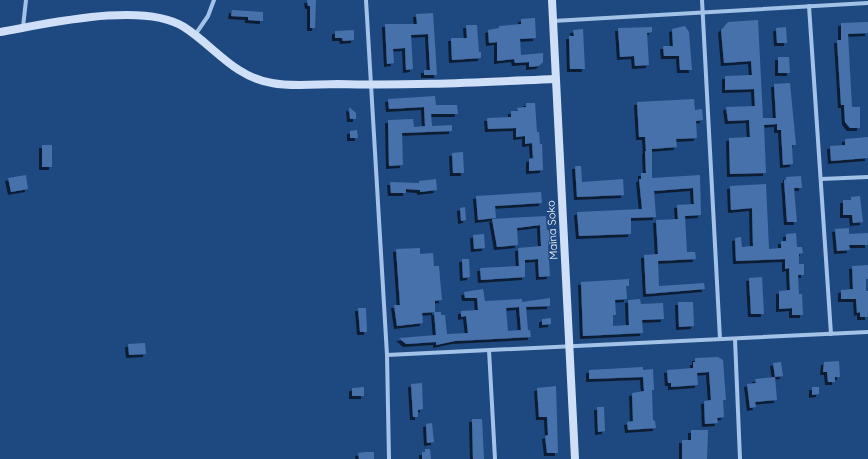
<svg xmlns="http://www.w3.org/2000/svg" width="868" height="459" font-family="Quicksand,sans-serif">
<defs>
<filter id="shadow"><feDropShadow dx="-3" dy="3" stdDeviation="0" flood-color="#0009"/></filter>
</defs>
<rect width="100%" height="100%" fill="#1e4880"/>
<g fill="#4771aa" fill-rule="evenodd" filter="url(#shadow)">
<polygon points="307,0 316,0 315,28 310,28 310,6 308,6"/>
<polygon points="232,10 263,12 263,21 248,20 248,17 231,16"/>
<polygon points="433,13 437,75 424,75 424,70 430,70 428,34 411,35 413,69 406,70 405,48 393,49 394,63 387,64 385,24 417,24 416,14"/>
<polygon points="535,18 536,38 520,39 521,55 543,53 543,62 539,66 529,67 529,62 515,63 514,59 497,61 497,42 489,43 488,30 499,28 499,26 521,24 521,19"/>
<polygon points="758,20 763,118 776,118 774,84 790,83 796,145 792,145 793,164 783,165 781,130 777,130 777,124 764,125 766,173 730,174 729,138 750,137 749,120 728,121 726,107 755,106 754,89 725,90 725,76 752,75 751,61 724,63 721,30 728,22"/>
<polygon points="868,22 868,33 848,34 852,107 860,107 860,128 850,128 845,122 844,105 841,105 837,40 841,40 841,23"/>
<polygon points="466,25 477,25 479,52 481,52 481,58 452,60 451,38 467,38"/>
<polygon points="685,26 689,32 692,70 680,70 679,56 664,56 663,46 673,46 672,29"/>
<polygon points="652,27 652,32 647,33 649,65 635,66 634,56 620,57 618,28"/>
<polygon points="786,27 787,43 777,43 776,28"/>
<polygon points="583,29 585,69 570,69 569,36 574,36 573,30"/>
<polygon points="354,30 354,40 343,41 342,38 335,38 335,31"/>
<polygon points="778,57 789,57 790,73 778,73"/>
<polygon points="435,96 436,105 457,105 458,114 431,114 432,126 452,125 452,131 402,133 403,165 389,166 388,120 413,119 414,127 425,126 424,107 389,109 388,99"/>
<polygon points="694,99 695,110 702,109 703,120 696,121 697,138 676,139 677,147 652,149 652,178 700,175 701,215 685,216 687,252 695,252 696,259 658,261 659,286 704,283 705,289 646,294 644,255 658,254 656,220 678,219 677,205 694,204 693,188 654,191 656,217 631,218 631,234 579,236 577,212 642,209 639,179 641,179 641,173 646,173 645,151 646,151 645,137 639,137 637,102"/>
<polygon points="526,103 535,103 537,132 539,132 540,144 542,144 543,170 529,171 529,159 533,158 532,143 525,144 525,136 516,137 516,128 488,129 487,118 511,117 511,111 518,111 517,108 526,107"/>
<polygon points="349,107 356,113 356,119 350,119"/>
<polygon points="357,130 358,138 350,138 350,131"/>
<polygon points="868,137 868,158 831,161 830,146 845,145 845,139"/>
<rect x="42" y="145" width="10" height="22"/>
<polygon points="463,152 464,173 453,173 452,153"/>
<polygon points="575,166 581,166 582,182 623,179 624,195 577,197"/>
<polygon points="26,175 28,189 11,192 8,178"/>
<polygon points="801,176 802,188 794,188 797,222 787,222 784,180 786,180 786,177"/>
<polygon points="436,179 437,190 420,192 420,190 406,189 406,193 391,193 390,182 419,183 419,181"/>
<polygon points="766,184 769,249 781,248 781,241 786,241 786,234 796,233 797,247 802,247 803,253 799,254 799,264 804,264 804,275 798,275 799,294 802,294 803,315 792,315 792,308 779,309 779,291 790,290 789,268 785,269 785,259 736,261 735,238 741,237 742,247 753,246 752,208 731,210 730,186"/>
<polygon points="541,192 542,203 495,206 496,218 478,220 476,196"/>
<polygon points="860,196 863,222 853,223 852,215 843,215 843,200 851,200 851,197"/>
<polygon points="465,207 466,220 461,221 460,208"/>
<polygon points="546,216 547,230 550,230 551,245 548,245 550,276 539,277 538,259 525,260 525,277 481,280 480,268 519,266 518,248 541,246 540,225 517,228 518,245 497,247 492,219"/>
<polygon points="849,228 849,234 868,233 868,245 849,245 850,250 837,251 835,229"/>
<polygon points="484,234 485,248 474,249 473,235"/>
<polygon points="420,248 420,254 433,253 434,266 439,266 442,300 435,301 435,312 422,313 423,323 397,326 394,305 400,305 396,249"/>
<polygon points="462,259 469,259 470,277 463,278"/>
<polygon points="868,265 868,279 866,279 866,291 868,291 868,317 860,317 860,312 857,313 856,299 841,299 841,290 853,289 852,266"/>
<polygon points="762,277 764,314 751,314 749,278"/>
<polygon points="629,279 629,286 626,286 627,299 615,300 616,315 613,315 613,326 629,325 628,300 640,299 641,304 663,303 664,319 642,320 643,333 583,336 581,282"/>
<path d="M483,289L485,301L522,299V302L550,298V306L526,307L528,330H530L531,337L455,341L436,345V342L406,344L399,338L436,335L434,312H441V315H445L447,334L468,333L466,316L461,317V311L478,310L477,298H465L464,292ZM519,307L521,330L508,331L506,308Z"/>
<polygon points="678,302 693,302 694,326 679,327"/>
<polygon points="358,308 366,308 367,332 360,332"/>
<polygon points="551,318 551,324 542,325 542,319"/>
<polygon points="145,343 146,354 129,355 128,344"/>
<polygon points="718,357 723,360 726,400 723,400 724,417 717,418 718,423 705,424 704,401 711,400 709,372 697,373 698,385 671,387 671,383 668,383 667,370 693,368 693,362 695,362 695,358"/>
<polygon points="839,361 840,377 835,377 835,382 828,382 827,372 823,372 824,362"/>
<polygon points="781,362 783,376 775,377 773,363"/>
<polygon points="643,367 643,370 653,369 654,390 652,390 653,420 655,421 656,428 628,430 627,422 633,421 632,393 644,391 643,377 589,379 589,370"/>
<polygon points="775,377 777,400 755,402 756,407 750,408 747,384 756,383 755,379"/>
<polygon points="422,383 423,409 418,410 418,417 413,417 411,384"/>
<polygon points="556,386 558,453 547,453 545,436 548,435 547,417 539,417 537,388"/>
<polygon points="364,387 364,396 352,396 352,388"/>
<polygon points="812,387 819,387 819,394 812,395"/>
<polygon points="597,407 604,407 605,431 598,432"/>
<polygon points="472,419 482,419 484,459 473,459"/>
<polygon points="432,423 434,442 427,443 426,424"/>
<polygon points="691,430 708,430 707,459 682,459 682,440 691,440"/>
<polygon points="425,449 430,449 431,459 422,459 422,452 425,452"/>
<polygon points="366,452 374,452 374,459 359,459 358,453"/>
</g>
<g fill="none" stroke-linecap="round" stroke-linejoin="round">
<g stroke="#a3c2e8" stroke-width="4">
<polyline points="366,0 387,355 389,459"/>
<polyline points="702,0 720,339"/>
<polyline points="809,6 831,334"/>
<polyline points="553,21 868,3"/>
<polyline points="23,27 26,0"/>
<polyline points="195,35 208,16 214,0"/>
<polyline points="821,179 868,177"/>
<polyline points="735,339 740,459"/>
<polyline points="489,350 495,459"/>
<polyline points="387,355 868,332"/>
</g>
<g stroke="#cedff7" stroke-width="8">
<polyline points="552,0 575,459"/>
<path d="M0,32C47,24 143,1 184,27C214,46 234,77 272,83C292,87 317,84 338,84C410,86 483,82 555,79"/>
</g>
</g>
<g text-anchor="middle" stroke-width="3" stroke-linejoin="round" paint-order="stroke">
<g font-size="11" fill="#fff" stroke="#1e4880">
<text transform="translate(552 230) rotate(-93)" y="4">Maina Soko</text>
</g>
</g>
</svg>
